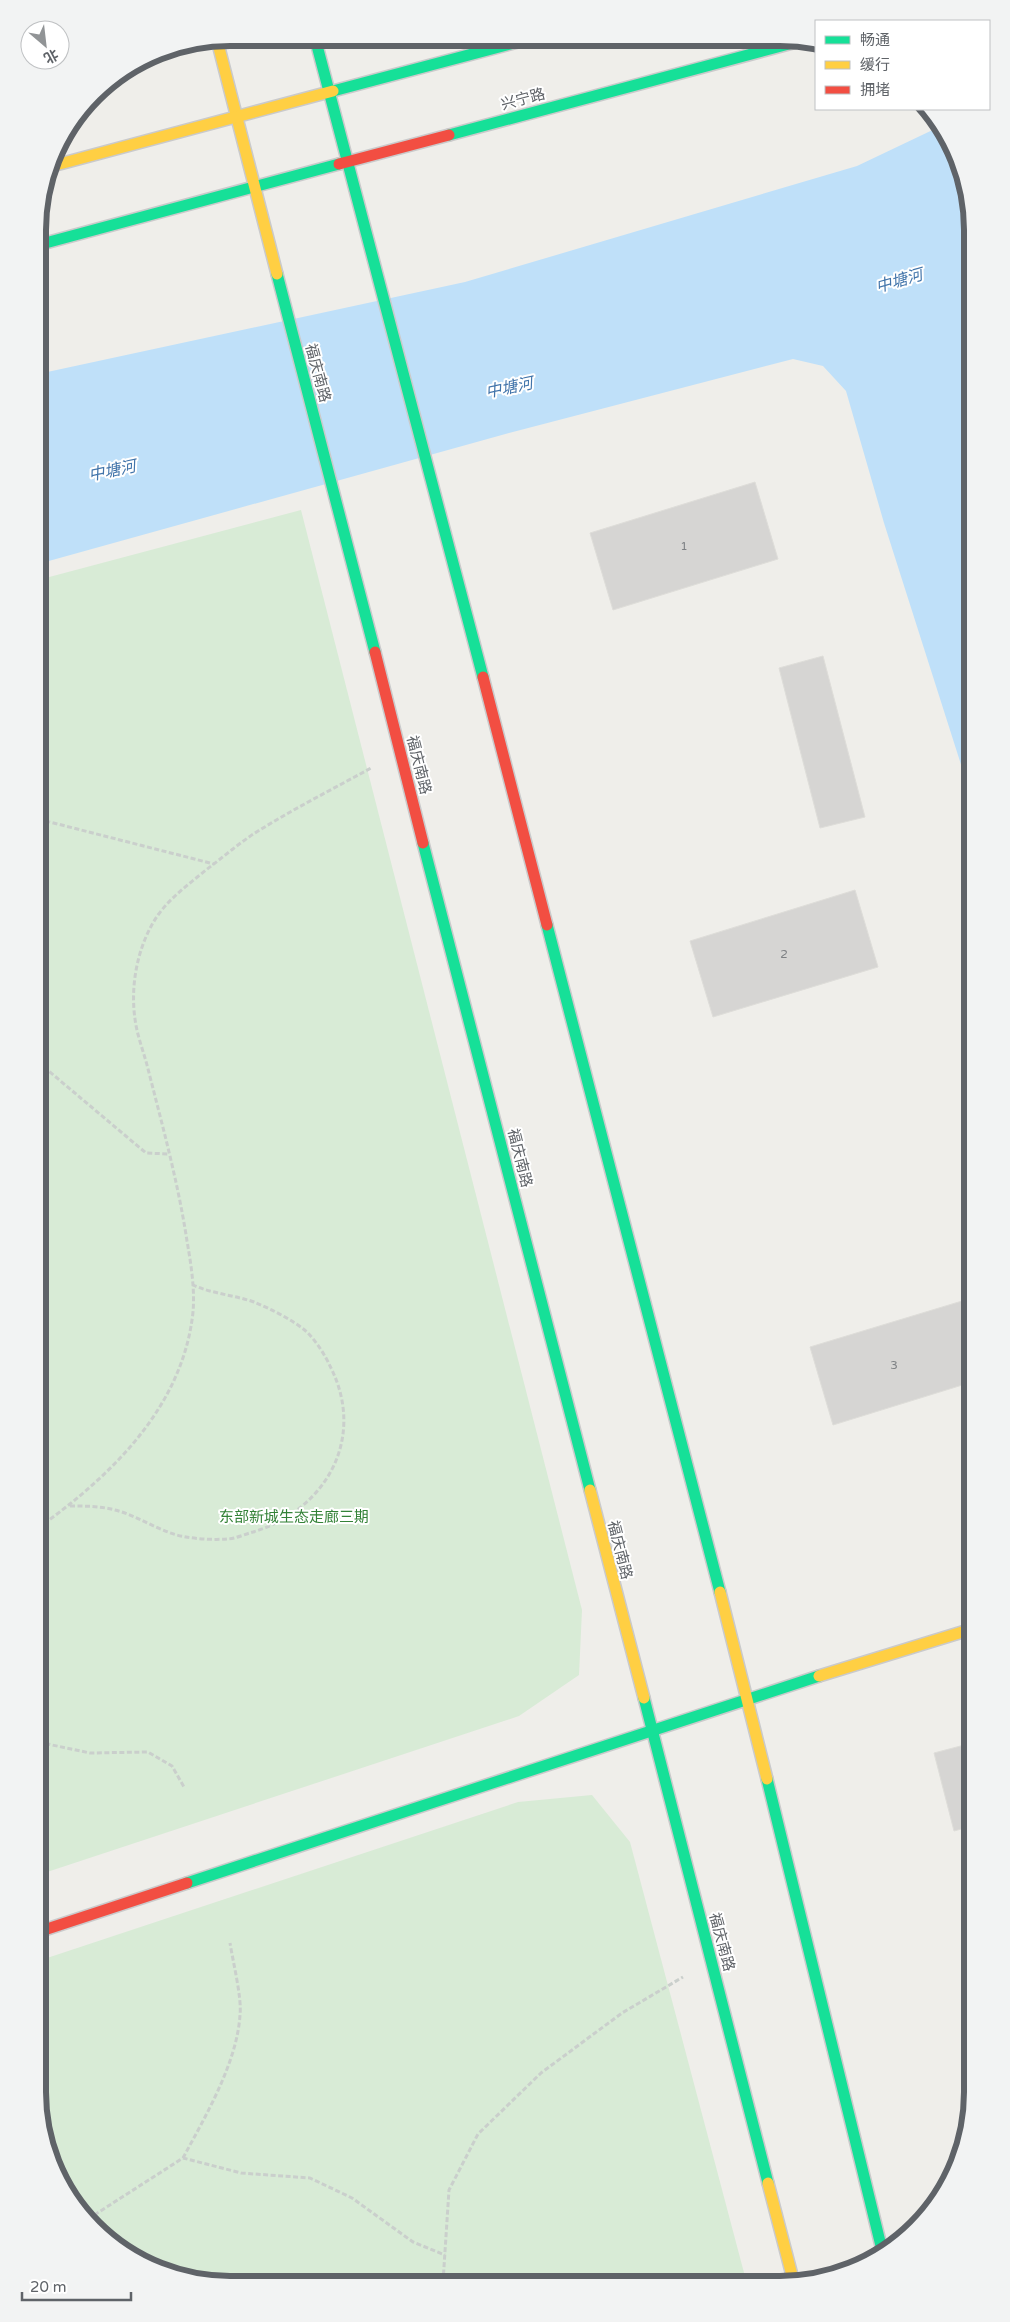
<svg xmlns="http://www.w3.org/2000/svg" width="1010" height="2322" font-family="'Varela Round','Noto Sans SC',sans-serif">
<rect width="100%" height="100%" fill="#efeeea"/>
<g fill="#d8ebd6">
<polygon points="301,510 582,1610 579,1675 519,1716 38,1875 38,580"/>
<polygon points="592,1795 630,1842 747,2284 193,2281 145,2265 103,2237 63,2189 44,2142 38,2092 38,1961 518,1802"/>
</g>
<path fill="#bfe0f9" d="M941,126C964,156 968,194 972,230V799L884,523L846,391L823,366L793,359L509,433L38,564V374L465,282L857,166Z"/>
<g fill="#d6d5d3" stroke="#deddd9">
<polygon points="755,482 778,559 613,610 590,533"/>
<polygon points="823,656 865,817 820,828 779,668"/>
<polygon points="855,890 878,967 713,1017 690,941"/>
<polygon points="972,1298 972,1382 833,1425 810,1347"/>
<polygon points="972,1743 972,1826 954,1831 934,1753"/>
</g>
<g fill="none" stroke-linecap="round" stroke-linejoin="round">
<defs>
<g id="fast">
<polyline points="315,38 483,677"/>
<polyline points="333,91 529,39"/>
<polyline points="449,135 800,41"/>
<polyline points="38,245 339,164"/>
<polyline points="277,274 375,652"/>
<polyline points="423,843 590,1490"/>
<polyline points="547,925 720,1592"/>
<polyline points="644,1698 768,2183"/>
<polyline points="767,1779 883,2254"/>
<polyline points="187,1883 819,1676"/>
</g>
<g id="slow">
<polyline points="217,40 277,274"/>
<polyline points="52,166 333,91"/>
<polyline points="590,1490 644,1698"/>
<polyline points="720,1592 767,1779"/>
<polyline points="819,1676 972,1629"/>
<polyline points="768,2183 794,2283"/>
</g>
<g id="jam">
<polyline points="339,164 449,135"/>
<polyline points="375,652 423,843"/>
<polyline points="483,677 547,925"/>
<polyline points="38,1932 187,1883"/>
</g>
</defs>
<use href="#fast" stroke="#cacacb" stroke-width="14"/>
<use href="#slow" stroke="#cacacb" stroke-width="14"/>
<use href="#jam" stroke="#cacacb" stroke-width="14"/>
<g stroke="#cacfcc" stroke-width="3" stroke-dasharray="5 2.5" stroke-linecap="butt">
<polyline points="38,819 214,864"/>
<polyline points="38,1062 146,1153 169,1154"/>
<path d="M70,1506C85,1506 100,1506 115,1510C139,1516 161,1533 186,1537C198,1539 215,1540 227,1539C235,1539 245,1534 253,1532C326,1510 367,1438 330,1366C325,1355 316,1341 307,1332C293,1320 271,1309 254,1302C234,1295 213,1294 193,1285"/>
<path d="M38,1528C111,1476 183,1407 193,1312C195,1289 191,1264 187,1241C178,1182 162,1124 147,1065C143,1050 137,1035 135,1019C130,984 138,944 158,915C171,897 189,884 206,870C222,858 238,844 255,833C293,809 333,789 371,768"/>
<polyline points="38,1742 90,1753 148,1752 172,1766 184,1787"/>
<path d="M183,2158C205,2117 237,2063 240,2015C242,1998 233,1962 230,1943"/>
<polyline points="88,2219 183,2158 241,2173 310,2178 352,2198 413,2242 445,2255"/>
<polyline points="443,2282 449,2190 478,2134 541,2073 622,2013 683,1977"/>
</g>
<use href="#fast" stroke="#16e098" stroke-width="11"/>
<use href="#slow" stroke="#ffcf43" stroke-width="11"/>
<use href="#jam" stroke="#f24e42" stroke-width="11"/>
</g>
<g text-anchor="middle" stroke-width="4" stroke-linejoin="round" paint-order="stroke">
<g font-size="12" fill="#7e8184">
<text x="684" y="550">1</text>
<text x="784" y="958">2</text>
<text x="894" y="1369">3</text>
</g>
<g font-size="15" fill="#5f6368" stroke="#fff">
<text transform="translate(523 99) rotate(-15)" y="5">兴宁路</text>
<text transform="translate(318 373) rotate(75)" y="5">福庆南路</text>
<text transform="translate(419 765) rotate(76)" y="5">福庆南路</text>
<text transform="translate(520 1158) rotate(76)" y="5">福庆南路</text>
<text transform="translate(620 1550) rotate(76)" y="5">福庆南路</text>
<text transform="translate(722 1942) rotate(75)" y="5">福庆南路</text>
</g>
<g font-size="15" fill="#348238" stroke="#fff">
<text x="294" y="1522">东部新城生态走廊三期</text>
</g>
<g font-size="16" font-style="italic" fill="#4174aa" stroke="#fff">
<text transform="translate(899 280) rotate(-16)" y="6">中塘河</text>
<text transform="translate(509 387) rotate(-12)" y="6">中塘河</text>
<text transform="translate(112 470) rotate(-12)" y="6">中塘河</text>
</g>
</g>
<path d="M0 0H1010V2322H0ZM230 46H780A184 184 0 0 1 964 230V2092A184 184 0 0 1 780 2276H230A184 184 0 0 1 46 2092V230A184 184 0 0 1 230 46Z" fill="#f2f3f3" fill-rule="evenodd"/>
<path fill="none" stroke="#5f6368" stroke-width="6" d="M230 46H780A184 184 0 0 1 964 230V2092A184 184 0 0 1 780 2276H230A184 184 0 0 1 46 2092V230A184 184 0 0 1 230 46Z"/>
<rect x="815" y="20" width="175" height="90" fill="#ffffff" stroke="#bfc1c3"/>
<rect x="825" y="36" width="25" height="8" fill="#16e098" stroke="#bfc1c3"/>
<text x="860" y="45" font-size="15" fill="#5f6368">畅通</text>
<rect x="825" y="61" width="25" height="8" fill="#ffcf43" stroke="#bfc1c3"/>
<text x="860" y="70" font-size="15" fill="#5f6368">缓行</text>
<rect x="825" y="86" width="25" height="8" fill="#f24e42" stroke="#bfc1c3"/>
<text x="860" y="95" font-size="15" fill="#5f6368">拥堵</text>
<g transform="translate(45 45) rotate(152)"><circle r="24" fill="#ffffff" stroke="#bfc1c3"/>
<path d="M0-4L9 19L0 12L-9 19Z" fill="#919496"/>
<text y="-8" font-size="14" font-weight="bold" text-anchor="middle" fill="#5f6368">北</text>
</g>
<path d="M22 2292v8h109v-8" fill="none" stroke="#5f6368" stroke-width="2.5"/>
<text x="30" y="2292" font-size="15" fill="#5f6368" stroke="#ffffff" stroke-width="4" paint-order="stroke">20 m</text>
</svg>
